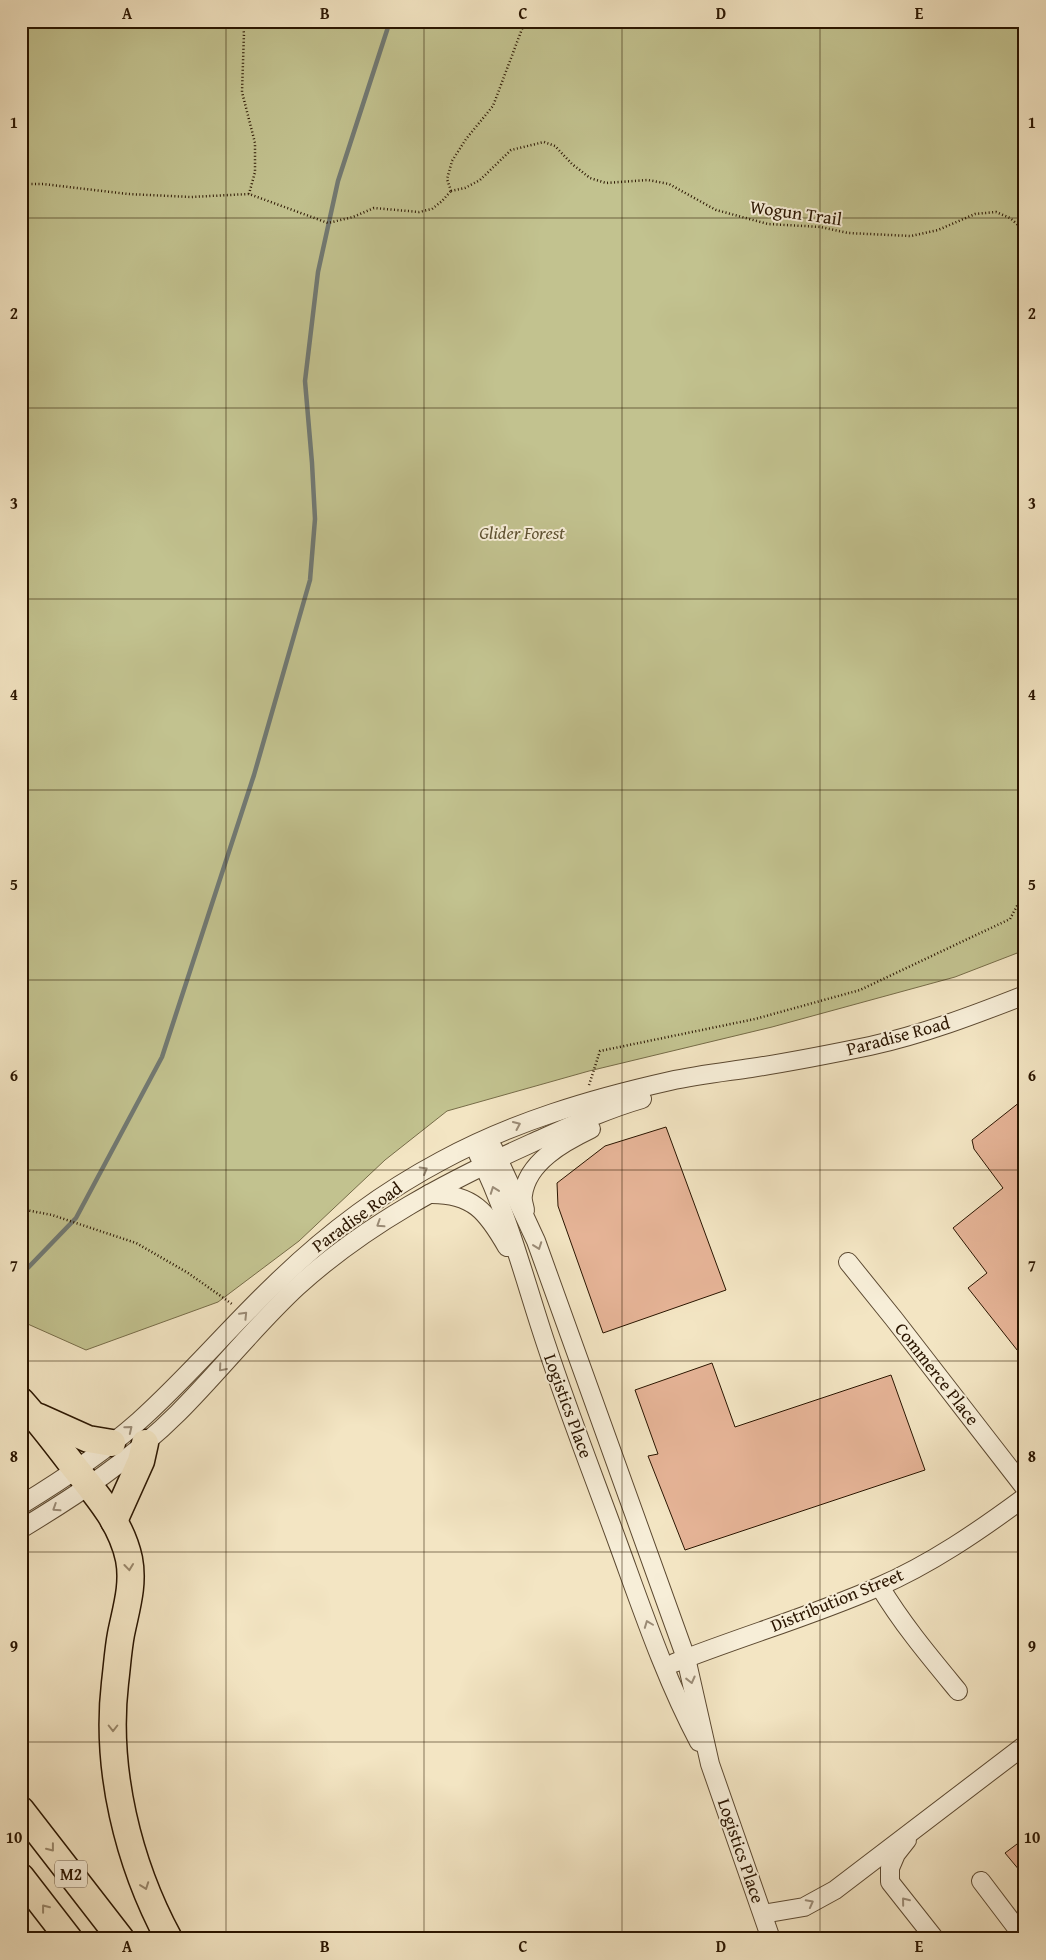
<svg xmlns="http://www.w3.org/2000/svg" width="1046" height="1960" font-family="'Gentium Book Plus',serif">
<rect width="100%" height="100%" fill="#f3e5c3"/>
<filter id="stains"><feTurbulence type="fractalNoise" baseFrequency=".004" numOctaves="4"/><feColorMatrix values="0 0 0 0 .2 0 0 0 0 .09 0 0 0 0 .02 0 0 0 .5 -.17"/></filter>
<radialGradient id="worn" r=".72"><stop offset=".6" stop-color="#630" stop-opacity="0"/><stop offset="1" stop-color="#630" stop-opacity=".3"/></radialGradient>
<polygon fill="#c2c28f" stroke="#766c48" points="21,21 1025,21 1025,950 955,977 772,1027 589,1071 447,1111 385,1160 299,1241 218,1302 86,1350 21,1321"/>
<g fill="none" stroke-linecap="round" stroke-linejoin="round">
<polyline stroke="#717973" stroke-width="4.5" points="21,1275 76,1218 162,1057 254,775 310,580 315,519 312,463 305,381 318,272 338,181 390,21"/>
</g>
<g fill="#e6b497" stroke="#2a1500">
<polygon points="1025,1098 1025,1360 968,1288 987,1273 953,1228 1003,1188 974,1149 972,1140"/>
<polygon points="666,1127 726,1290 603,1333 558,1206 557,1183 605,1146"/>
<polygon points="712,1363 735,1427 891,1375 925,1470 685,1550 648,1456 658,1454 635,1390"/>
<polygon points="1025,1838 1025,1877 1005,1853"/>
</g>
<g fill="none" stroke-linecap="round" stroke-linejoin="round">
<defs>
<g id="minor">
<polyline points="493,1148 536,1241 686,1658 710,1764 771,1939"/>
<path d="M478,1154C509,1215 525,1282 547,1347C569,1414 595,1480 619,1546C643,1612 666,1680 699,1742"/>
<path d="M429,1194C473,1193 487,1212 507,1247"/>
<path d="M525,1210C524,1205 522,1199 523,1195C527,1162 564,1142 591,1129"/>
<polyline points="848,1262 894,1319 1025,1488"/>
<path d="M21,1505C62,1480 103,1453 139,1421C187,1378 228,1329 274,1285C324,1236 379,1194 441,1161C513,1122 590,1099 670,1081C697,1075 724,1072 751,1068C791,1062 831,1054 870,1046C924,1034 974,1015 1025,995"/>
<path d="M21,1529C77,1495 132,1459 178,1413C219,1372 255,1326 297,1287C366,1224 448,1181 532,1143C568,1127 604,1110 642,1099"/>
<path d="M880,1587C903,1625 930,1657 958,1691"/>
<path d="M674,1663C742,1636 812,1616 878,1587C931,1564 979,1531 1025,1497"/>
<polyline points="907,1840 896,1854 890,1868 890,1882 935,1939"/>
<polyline points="981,1881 1025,1939"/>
<polyline points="763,1914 804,1907 835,1890 1025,1745"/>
</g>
<g id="highway">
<path d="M21,1401C39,1421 55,1442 71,1463C94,1492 121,1521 129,1559C134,1585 126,1609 121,1634C118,1650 117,1667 115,1683C105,1769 128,1863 169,1939"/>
<polyline points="39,1417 88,1439 112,1443"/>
<polyline points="114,1521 141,1461 145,1443"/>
<polyline points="21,1810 121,1939"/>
<polyline points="21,1877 69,1939"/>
</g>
</defs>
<use href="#minor" stroke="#5c4931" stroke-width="20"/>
<use href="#highway" stroke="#2a1500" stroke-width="29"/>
<g stroke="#2a1500" stroke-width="2.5" stroke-dasharray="1 2.5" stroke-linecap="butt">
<polyline points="242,21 244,33 242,92 255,143 255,172 249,194"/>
<polyline points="21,184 43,184 128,194 191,197 249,194 328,223 353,217 374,208 419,212 432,209 442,201 451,191"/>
<polyline points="451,191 465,188 480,180 511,150 544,142 555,146 572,164 590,178 606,183 648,180 669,184 716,210 768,224 821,227 848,233 911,236 938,230 975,214 996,212 1010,218 1025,231"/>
<polyline points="451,191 447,179 452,161 466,139 493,106 525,21"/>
<polyline points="589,1085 600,1051 755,1019 860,990 1010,919 1025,891"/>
<polyline points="21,1205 26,1210 52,1215 136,1243 188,1273 232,1304"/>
</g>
<use href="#minor" stroke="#f7eed8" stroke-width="18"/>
<use href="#highway" stroke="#f3e5c3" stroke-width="26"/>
</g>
<defs><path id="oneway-chevron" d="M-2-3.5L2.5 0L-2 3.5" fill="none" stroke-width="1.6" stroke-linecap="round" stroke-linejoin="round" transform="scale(1.25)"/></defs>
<g stroke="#9b8c77">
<use href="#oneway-chevron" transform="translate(517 1125) rotate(-24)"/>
<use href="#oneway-chevron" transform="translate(424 1170) rotate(-30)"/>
<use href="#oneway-chevron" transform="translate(494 1190) rotate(-110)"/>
<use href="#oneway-chevron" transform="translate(380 1224) rotate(147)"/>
<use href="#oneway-chevron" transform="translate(538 1246) rotate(70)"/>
<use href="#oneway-chevron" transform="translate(244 1315) rotate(-46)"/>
<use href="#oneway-chevron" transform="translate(222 1368) rotate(131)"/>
<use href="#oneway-chevron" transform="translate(129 1429) rotate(-39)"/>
<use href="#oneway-chevron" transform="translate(56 1508) rotate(147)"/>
<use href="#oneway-chevron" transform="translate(648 1624) rotate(-111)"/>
<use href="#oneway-chevron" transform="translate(691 1680) rotate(76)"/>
<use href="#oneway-chevron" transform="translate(905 1901) rotate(-129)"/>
<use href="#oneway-chevron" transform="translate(810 1903) rotate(-28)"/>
</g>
<g stroke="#99876b">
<use href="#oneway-chevron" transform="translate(129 1567) rotate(84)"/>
<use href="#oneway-chevron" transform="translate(113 1728) rotate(90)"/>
<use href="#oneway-chevron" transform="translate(51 1848) rotate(52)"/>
<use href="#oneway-chevron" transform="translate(145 1886) rotate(70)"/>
<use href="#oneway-chevron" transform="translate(45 1908) rotate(-128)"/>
</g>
<path fill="none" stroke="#2a1500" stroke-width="1" stroke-opacity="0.55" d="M226,21V1939M424,21V1939M622,21V1939M820,21V1939M21,218H1025M21,408H1025M21,599H1025M21,790H1025M21,980H1025M21,1170H1025M21,1361H1025M21,1552H1025M21,1742H1025"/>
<g text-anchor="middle" stroke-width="4" stroke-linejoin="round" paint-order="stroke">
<rect fill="#f7eed8" stroke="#685641" stroke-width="1" x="55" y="1860.5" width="32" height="27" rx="4"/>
<g font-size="16" font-weight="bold" fill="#2a1500">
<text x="71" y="1880">M2</text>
</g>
<g font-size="18" fill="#2a1500" stroke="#f7eed8">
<text transform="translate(796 213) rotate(8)" y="6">Wogun Trail</text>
<text transform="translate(898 1036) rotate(-15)" y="6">Paradise Road</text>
<text transform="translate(357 1217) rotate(-36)" y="6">Paradise Road</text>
<text transform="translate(937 1374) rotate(52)" y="6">Commerce Place</text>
<text transform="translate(568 1406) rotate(70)" y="6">Logistics Place</text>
<text transform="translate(837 1600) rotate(-22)" y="6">Distribution Street</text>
<text transform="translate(741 1851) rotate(71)" y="6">Logistics Place</text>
</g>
<g font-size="18" font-style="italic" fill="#5f5232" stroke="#f7eed8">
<text x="522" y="539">Glider Forest</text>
</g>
</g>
<rect width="1046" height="1960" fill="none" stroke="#f3e5c3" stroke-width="55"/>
<rect x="28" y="28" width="990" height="1904" fill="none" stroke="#2a1500" stroke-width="2"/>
<g font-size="16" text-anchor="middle" font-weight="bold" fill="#2a1500">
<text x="127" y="19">A</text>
<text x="325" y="19">B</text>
<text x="523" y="19">C</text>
<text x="721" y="19">D</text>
<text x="919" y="19">E</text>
<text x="14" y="128">1</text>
<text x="1032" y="128">1</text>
<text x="14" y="319">2</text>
<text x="1032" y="319">2</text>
<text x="14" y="509">3</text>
<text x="1032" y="509">3</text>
<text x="14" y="700">4</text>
<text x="1032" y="700">4</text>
<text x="14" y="890">5</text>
<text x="1032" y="890">5</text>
<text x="14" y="1081">6</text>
<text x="1032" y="1081">6</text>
<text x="14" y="1271">7</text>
<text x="1032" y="1271">7</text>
<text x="14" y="1462">8</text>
<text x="1032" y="1462">8</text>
<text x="14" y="1652">9</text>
<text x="1032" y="1652">9</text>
<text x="14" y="1843">10</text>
<text x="1032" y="1843">10</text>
<text x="127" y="1952">A</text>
<text x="325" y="1952">B</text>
<text x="523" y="1952">C</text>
<text x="721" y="1952">D</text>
<text x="919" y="1952">E</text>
</g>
<rect width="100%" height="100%" filter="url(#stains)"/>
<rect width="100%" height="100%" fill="url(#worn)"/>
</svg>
